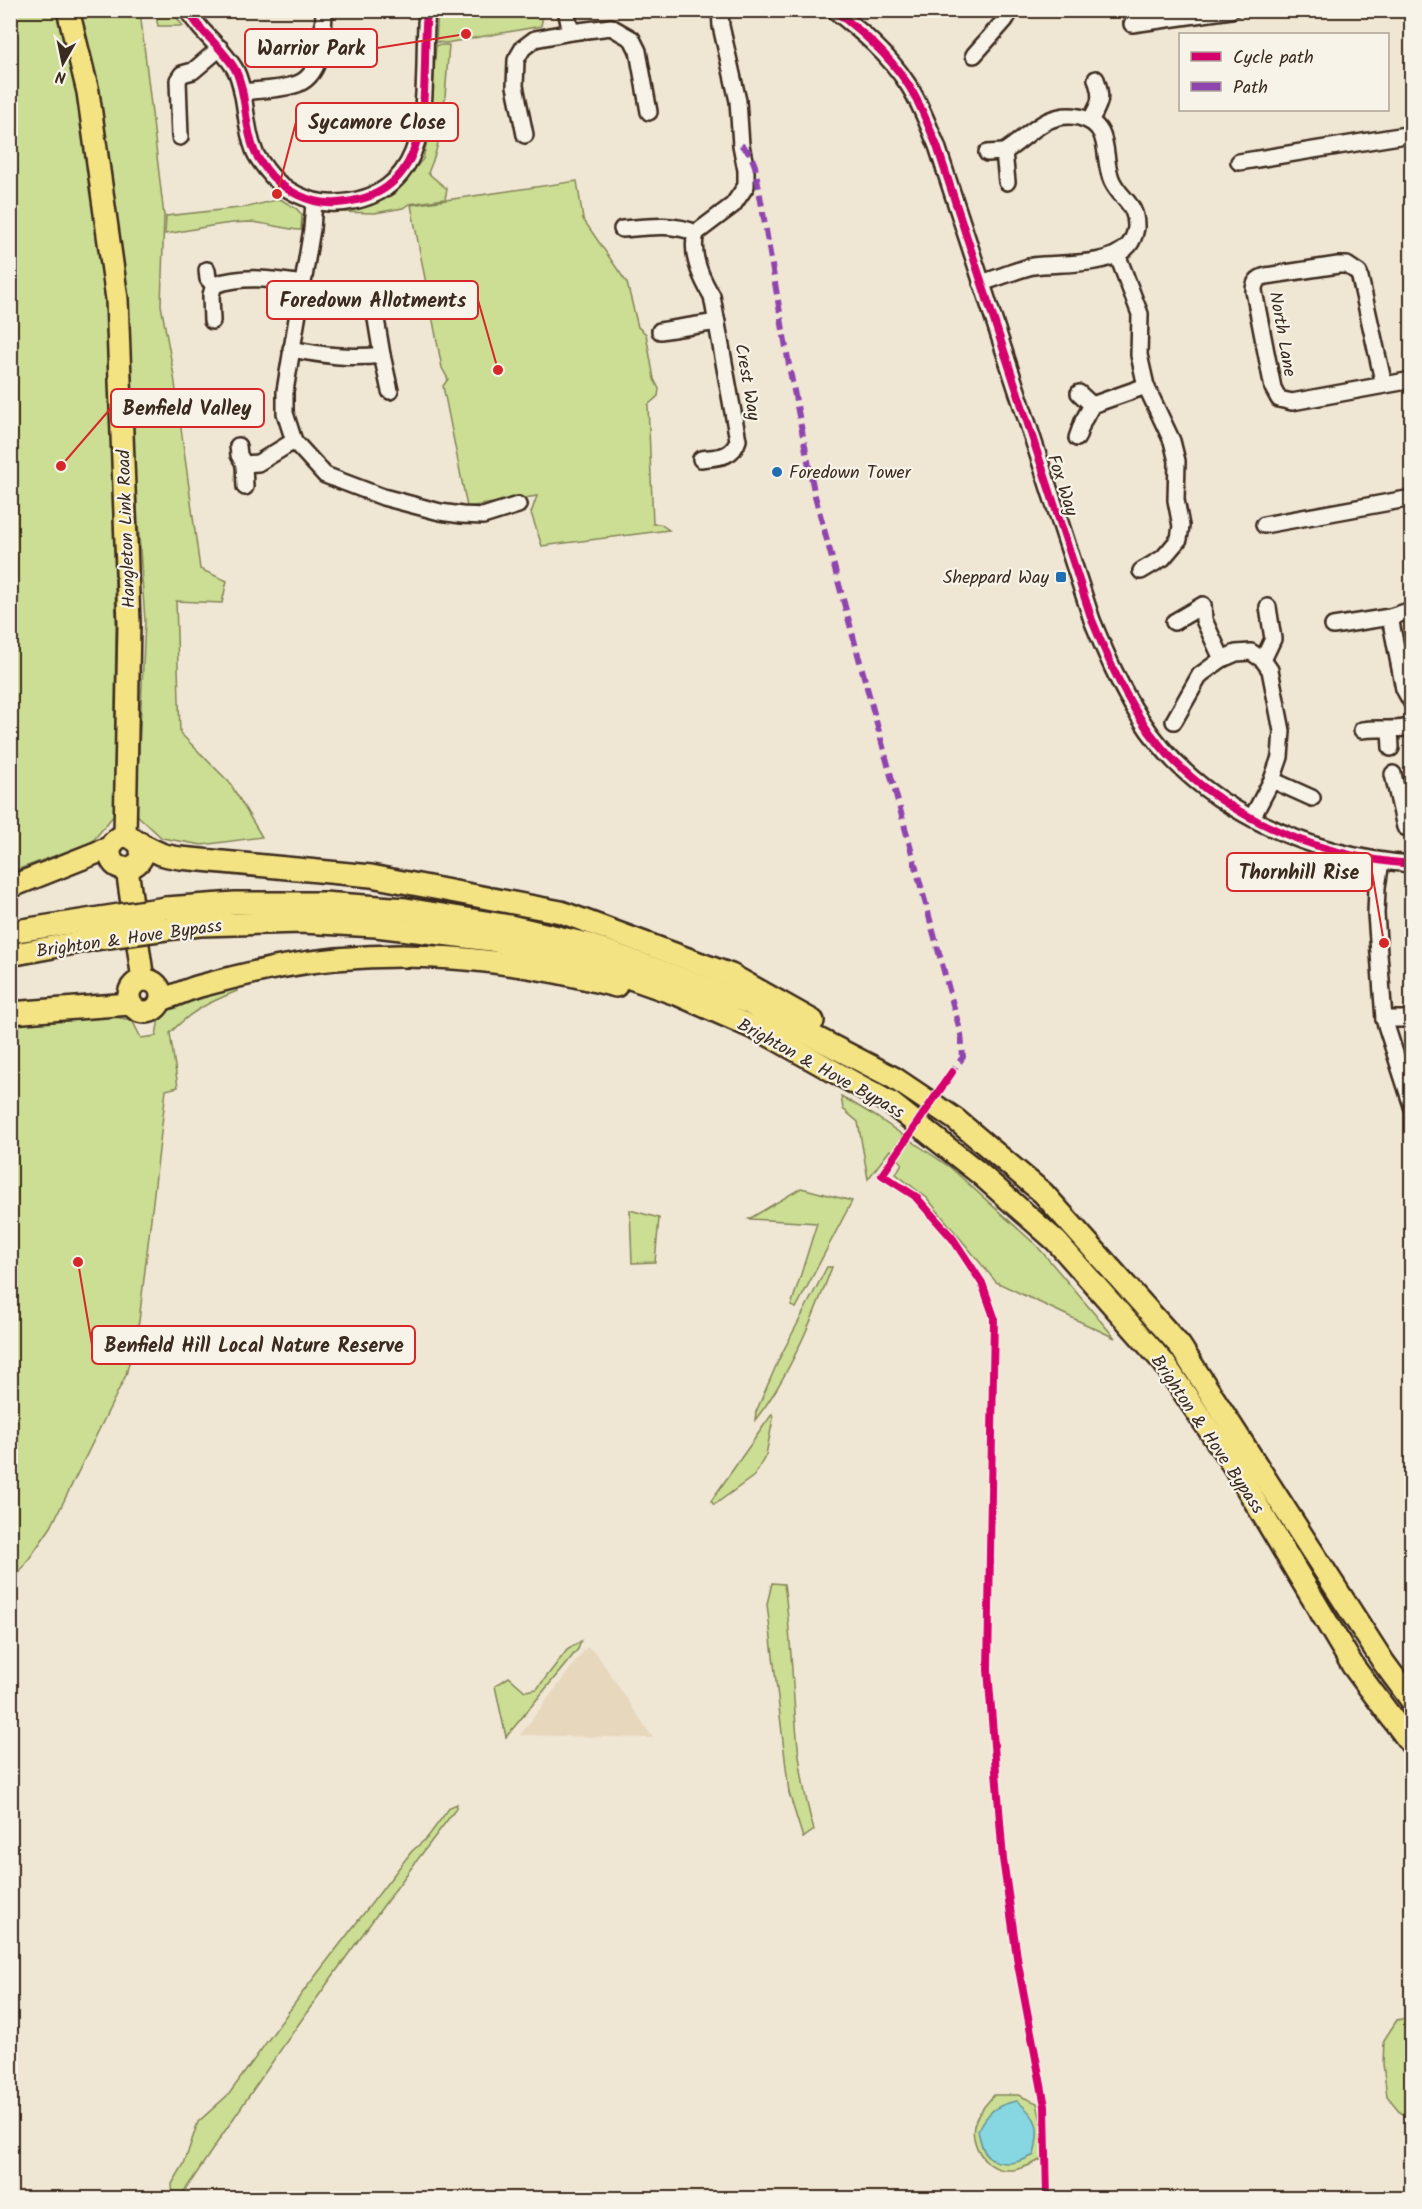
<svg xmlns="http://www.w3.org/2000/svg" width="1422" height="2209" font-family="Kalam,sans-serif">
<rect width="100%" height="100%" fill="#f0e6d4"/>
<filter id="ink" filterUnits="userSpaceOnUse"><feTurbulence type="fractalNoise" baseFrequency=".0167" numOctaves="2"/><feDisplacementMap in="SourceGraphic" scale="12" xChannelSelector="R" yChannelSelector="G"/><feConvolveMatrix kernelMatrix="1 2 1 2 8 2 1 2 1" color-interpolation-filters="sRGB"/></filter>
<g filter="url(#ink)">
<polygon fill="#e7d7bd" points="587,1647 596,1653 653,1738 520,1735"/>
<g fill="#cbde93" stroke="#838458" stroke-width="1.5">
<polygon points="11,11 59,11 80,102 107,309 116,623 114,815 92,842 11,872"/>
<polygon points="76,11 140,11 164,216 161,305 174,376 200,569 227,581 222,603 176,601 180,733 230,783 262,837 202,845 162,838 136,814 145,621 133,450 128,295 99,104"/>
<polygon points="155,11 172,11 183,26 158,26"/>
<polygon points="438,11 438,10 544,11 541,26 446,43 436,42"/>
<path d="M436,45H449C445,87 446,133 428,173L447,189L445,199L409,204L403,208L375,213L338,212L373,204L394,194L423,159L430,127Z"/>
<polygon points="577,181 583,219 627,283 638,327 646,334 654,379 659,389 658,396 648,405 653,524 660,524 669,530 542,546 531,513 537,496 467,507 443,386 448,379 442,368 411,205"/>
<path d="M280,199L297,209L302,215L301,230C283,229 267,223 250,222C222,222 193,230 165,234L166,216L248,207Z"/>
<path d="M234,982L237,991C208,1003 192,1010 170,1033L178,1087L166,1090L139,1321L126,1375L51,1527L11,1585V1021L102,1015L132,1020L141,1038L156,1036L159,1018L178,1000Z"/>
<polygon points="841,1096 875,1116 951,1168 1037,1246 1115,1338 996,1282 927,1198 896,1174 902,1163 890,1150 868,1179 858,1122 843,1109"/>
<polygon points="801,1188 852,1201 796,1308 791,1306 817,1223 749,1219"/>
<polygon points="630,1210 659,1218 655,1262 632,1263"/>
<path d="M827,1267H832C814,1316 788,1380 755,1420L756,1412L779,1359Z"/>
<polygon points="772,1414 773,1419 766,1455 754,1476 714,1505 711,1501"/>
<path d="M772,1583L784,1584C796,1665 790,1750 814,1830L803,1838L789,1793L767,1604Z"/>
<polygon points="581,1641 578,1649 506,1737 495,1686 509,1677 525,1691 537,1689 567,1650"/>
<path d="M457,1804L455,1810C361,1933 272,2060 186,2189L176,2198H173L172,2184L184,2164L198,2122L229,2094L303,1992L412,1851L427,1838L450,1807Z"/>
<polygon points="1411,2017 1412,2017 1411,2116 1401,2113 1387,2096 1383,2064 1384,2040 1397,2020"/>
<path d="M994,2095H1018L1037,2103L1042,2127V2159C1033,2164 1018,2171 1007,2170C985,2170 968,2142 975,2122C978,2112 987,2103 994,2095Z"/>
</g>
<path fill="#86d7e2" stroke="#689294" stroke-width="1.5" d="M1017,2101C1040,2119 1040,2128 1034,2155C1021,2162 1002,2168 989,2157C982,2152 980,2139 978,2131C988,2112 995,2105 1017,2101Z"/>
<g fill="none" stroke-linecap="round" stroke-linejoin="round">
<defs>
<g id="minor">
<path d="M187,10C193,18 198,26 204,32C215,44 228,56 236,71C247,95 244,125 254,150C256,157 262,163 266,169C281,190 311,205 337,203C443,196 420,85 427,10"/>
<polyline points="566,10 571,32"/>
<path d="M834,10C861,31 888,54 907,83C920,102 928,125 937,146L1092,620C1106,654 1120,687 1140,718C1196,807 1310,857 1412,864"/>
<polyline points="1132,24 1231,10"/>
<polyline points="974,55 1005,20 1011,10"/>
<path d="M242,92C259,90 278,90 294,85C324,77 323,35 324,10"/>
<path d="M1090,121C1100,103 1103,99 1096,79"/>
<polyline points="525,135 515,86 516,60 523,48 535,39 571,32 611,27 632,39 638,51 649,112"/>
<polyline points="180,137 178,80 182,74 193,71 220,48"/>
<polyline points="987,153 1004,152"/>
<polyline points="1239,162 1412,134"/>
<polyline points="314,202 312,229 285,391 285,413 294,441 325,475 383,497 440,512 462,515 483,516 518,505"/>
<path d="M622,229C647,227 673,223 696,233L733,205L746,186V170L741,145L738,101L721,26L720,10"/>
<path d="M696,233C690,255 701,278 712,296L738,440C733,458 717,457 701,459"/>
<polyline points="1117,254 1140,314 1139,355 1146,386 1172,441 1177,461 1176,500 1181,526 1179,539 1163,558 1141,571"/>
<polyline points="207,270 208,279 214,285"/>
<path d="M981,283C998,278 1016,270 1033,266C1060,262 1109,268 1129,245C1133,240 1135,233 1136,228C1137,203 1121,200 1112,181C1101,157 1114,126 1079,117C1047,110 1028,137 1004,152L1007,182"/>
<path d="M212,321L211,295L214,285C244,275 272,279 303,284"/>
<polyline points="660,331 717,322"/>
<path d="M291,349C322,355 350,359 382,355L375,313"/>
<polyline points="382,355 390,391"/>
<path d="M1384,385L1359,273L1347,265H1338L1266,276C1258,278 1254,282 1254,291L1273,388L1279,399L1292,402L1412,380"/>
<polyline points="1079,393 1092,405"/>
<polyline points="1077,438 1083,421 1092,405 1146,386"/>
<polyline points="238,446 239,455 244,464 258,463 294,441"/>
<polyline points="244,464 245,487"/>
<polyline points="1264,525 1412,498"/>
<polyline points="1390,617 1404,689 1412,703"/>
<polyline points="1174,622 1203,605 1204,620 1222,659 1236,653 1251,652 1263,660 1270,670 1282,731 1280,757 1272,780 1252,818"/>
<polyline points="1333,626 1390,617 1412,610"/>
<polyline points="1263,660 1273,639 1268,607"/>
<polyline points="1174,721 1200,675 1222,659"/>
<path d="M1362,730C1379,727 1395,732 1412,726"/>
<polyline points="1390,730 1391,748"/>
<polyline points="1393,774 1405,827"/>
<polyline points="1272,780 1312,798"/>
<polyline points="1381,862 1377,887 1376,914 1384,1019 1412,1106"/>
<polyline points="1384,1019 1412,1019"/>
</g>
<g id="highway">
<polyline points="68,10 88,92 117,299 129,623 125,836"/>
<path d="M140,843L142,857C135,872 110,873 110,852C110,848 112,843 116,840C125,832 132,838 140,844C146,847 155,851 161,854C167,856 173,857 180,858L371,876L561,912L731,975L813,1021"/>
<polyline points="127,869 143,980"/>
<polyline points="10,887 111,847"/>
<polyline points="166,908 235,903 323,903 406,909 510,926 587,944 749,1003 894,1078 955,1119 1043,1193 1180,1346 1384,1663 1412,1701"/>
<polyline points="166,929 200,925 302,922 376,926 491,940 576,959 679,995 765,1033 892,1104 979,1173 1056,1241 1164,1363 1235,1468 1353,1666 1412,1745"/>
<polyline points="10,932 100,918"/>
<polyline points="10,955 101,938"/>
<circle cx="145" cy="996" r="16"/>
<path d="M161,1000C174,996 186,990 200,986C226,979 253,972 280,967C394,946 505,957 616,986"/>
<polyline points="10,1013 130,1004"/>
</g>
</defs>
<use href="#minor" stroke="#3b2a1e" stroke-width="20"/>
<use href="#highway" stroke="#3b2a1e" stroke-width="26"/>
<use href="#minor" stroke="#f7f3e8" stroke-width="15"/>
<use href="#highway" stroke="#f4e382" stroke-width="21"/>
<defs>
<g id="highway-bridge">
<polyline points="100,918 166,908"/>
<polyline points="101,938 166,929"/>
</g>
</defs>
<use href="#highway-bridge" stroke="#3b2a1e" stroke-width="26" stroke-linecap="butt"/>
<use href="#highway-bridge" stroke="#f4e382" stroke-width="21"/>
<polyline stroke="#8e44ad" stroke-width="6" stroke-dasharray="12 6" stroke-linecap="butt" points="741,145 750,153 755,166 790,371 815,496 961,1034 963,1057 949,1076"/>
<defs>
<g id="cycleway">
<path d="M187,10C193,18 198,26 204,32C215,44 228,56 236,71C247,95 244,125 254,150C256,157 262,163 266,169C281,190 311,205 337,203C443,196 420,85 427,10"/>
<path d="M834,10C861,31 888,54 907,83C920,102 928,125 937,146L1092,620C1106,654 1120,687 1140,718C1196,807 1310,857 1412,864"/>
<polyline points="952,1072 882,1175 915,1196 953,1239 982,1283 994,1317 988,1670 1003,1859 1018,1964 1045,2106 1047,2198"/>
</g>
</defs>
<use href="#cycleway" stroke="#f7f3e8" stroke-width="11"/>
<use href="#cycleway" stroke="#d6006c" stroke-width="8"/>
</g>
</g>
<g fill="#1f6fb2" stroke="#f7f3e8" stroke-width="2">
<circle cx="777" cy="472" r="6"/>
<rect x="1055" y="571" width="12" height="12" rx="3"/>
</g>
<g text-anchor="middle" stroke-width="4.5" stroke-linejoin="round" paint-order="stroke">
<g font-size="18" fill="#3b2a1e" stroke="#f7f3e8">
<text transform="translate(1283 334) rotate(80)" y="6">North Lane</text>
<text transform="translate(748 382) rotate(80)" y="6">Crest Way</text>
<text transform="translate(1063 485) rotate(72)" y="6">Fox Way</text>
<text transform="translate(126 529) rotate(-92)" y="6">Hangleton Link Road</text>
<text transform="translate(129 938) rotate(-8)" y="6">Brighton &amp; Hove Bypass</text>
<text transform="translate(821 1068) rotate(29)" y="6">Brighton &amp; Hove Bypass</text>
<text transform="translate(1208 1434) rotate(56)" y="6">Brighton &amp; Hove Bypass</text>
</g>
<g font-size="18" fill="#3b2a1e" stroke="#f7f3e8" text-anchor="start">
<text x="789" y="478">Foredown Tower</text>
<text x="1049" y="583" text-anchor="end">Sheppard Way</text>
</g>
</g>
<path fill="none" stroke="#d62828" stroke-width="2" d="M466 34L377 48M277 194L296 122M498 370L478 300M61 466L111 408M1384 943L1372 872M78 1262L92 1345"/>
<g fill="#d62828" stroke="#f7f3e8" stroke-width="2">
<circle cx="466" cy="34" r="6"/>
<circle cx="277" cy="194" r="6"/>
<circle cx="498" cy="370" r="6"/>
<circle cx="61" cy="466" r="6"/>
<circle cx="1384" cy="943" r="6"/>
<circle cx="78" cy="1262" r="6"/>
</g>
<g fill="#f7f3e8" stroke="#d62828" stroke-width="2">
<rect x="245" y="29" width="132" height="38" rx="6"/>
<rect x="296" y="103" width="162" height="38" rx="6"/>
<rect x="267" y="281" width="211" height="38" rx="6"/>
<rect x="111" y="389" width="153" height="38" rx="6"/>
<rect x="1227" y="853" width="145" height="38" rx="6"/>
<rect x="92" y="1326" width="323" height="38" rx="6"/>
</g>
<g font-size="20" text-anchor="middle" font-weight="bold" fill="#3b2a1e">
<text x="311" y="55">Warrior Park</text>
<text x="377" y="129">Sycamore Close</text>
<text x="373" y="307">Foredown Allotments</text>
<text x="187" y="415">Benfield Valley</text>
<text x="1299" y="879">Thornhill Rise</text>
<text x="254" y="1352">Benfield Hill Local Nature Reserve</text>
</g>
<rect width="1422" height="2209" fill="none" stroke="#f7f3e8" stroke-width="36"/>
<rect x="18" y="18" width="1386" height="2173" fill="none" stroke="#3b2a1e" stroke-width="2" filter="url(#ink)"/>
<rect x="1179" y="33" width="210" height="78" fill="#f7f3e8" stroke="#aca397" stroke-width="1.5"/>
<rect x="1191" y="52" width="30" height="9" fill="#d6006c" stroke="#aca397" stroke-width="1.5"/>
<text x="1233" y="63" font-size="18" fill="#3b2a1e">Cycle path</text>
<rect x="1191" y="82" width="30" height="9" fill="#8e44ad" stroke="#aca397" stroke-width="1.5"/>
<text x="1233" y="93" font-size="18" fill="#3b2a1e">Path</text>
<g transform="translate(63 63) rotate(189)" stroke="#f7f3e8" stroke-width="4.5" paint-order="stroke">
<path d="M0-4.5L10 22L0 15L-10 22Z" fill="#3b2a1e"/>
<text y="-9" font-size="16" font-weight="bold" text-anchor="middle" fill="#3b2a1e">N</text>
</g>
</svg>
